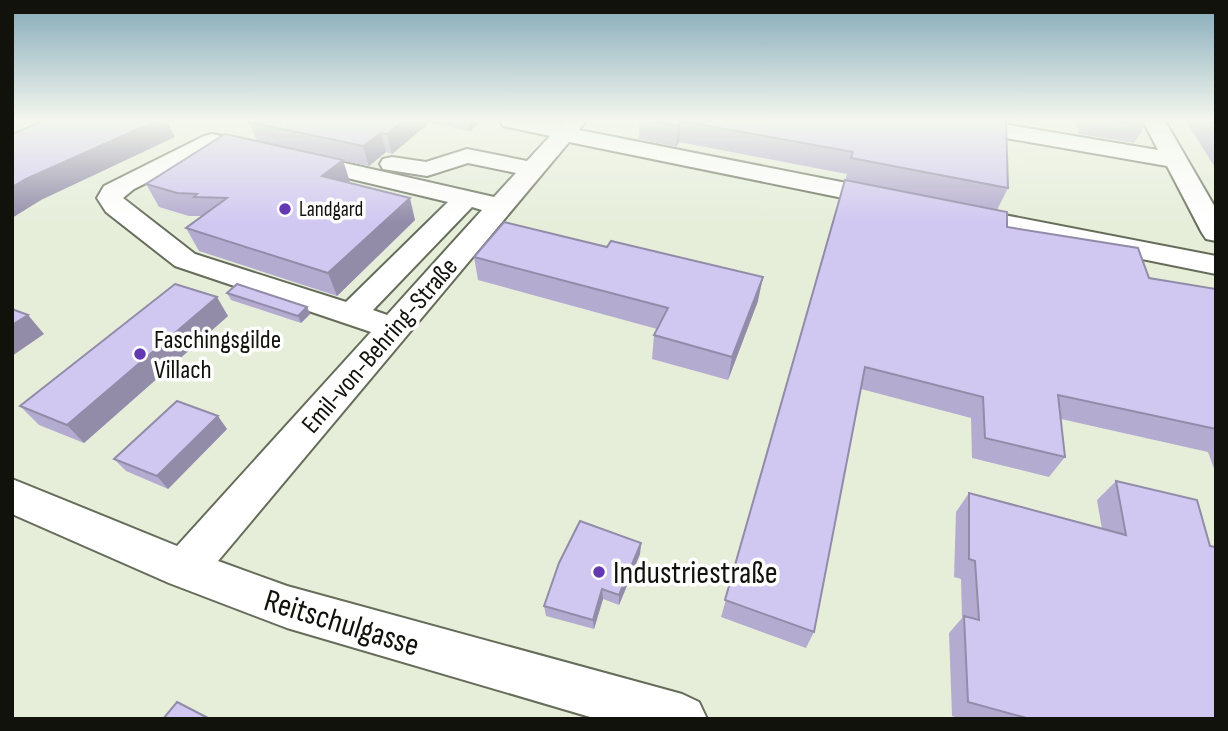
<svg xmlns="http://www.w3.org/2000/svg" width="1228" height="731" font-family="'Sofia Sans Condensed',sans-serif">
<rect width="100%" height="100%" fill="#e6eeda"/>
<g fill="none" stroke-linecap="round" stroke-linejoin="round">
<defs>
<g id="minor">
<path d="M500,121H542L560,124L563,121H586L579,130L887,191L896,194L900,199L896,204L887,207L569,142L218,561L287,586L682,694L699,702L707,719H597L287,628L169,583L12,514V479L177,546L371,332L175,266L106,212L97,198L104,186L204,136L212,134L264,145L268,150L264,155L256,157L215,149L134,189L123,198L195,254L346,302L448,202L293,165L289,160L293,155L301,153L494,197L516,173L468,163L427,176L383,169L380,164L383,159L392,157L426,162L467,149L527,161L550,136L503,126ZM472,207L482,210L387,315L373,310Z"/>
<polygon points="937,121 985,121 1158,150 1143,121 1165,121 1216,209 1216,241 1206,239 1202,233 1167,166 948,128 940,126"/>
<polygon points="963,207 1216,256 1216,274 954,221 950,215 954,209"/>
</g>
</defs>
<use href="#minor" stroke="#656c5a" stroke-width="4"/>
<use href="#minor" fill="#fff" fill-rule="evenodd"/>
</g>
<g fill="#b4acd0">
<polygon points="250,121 482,121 470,131 429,123 392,154 386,152 369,166 343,161 349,183 415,220 337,296 199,251 186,228 202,216 189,216 159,207 146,184 257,141 249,122"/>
<polygon points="640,121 1006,121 1008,188 997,210 1007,227 1149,278 1216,289 1216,474 1208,452 1061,419 1065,457 1049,477 972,458 971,418 861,389 814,632 806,648 721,617 847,174 679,142 676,147 639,139"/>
<polygon points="1077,121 1144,121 1145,126 1134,143 1079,134"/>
<polygon points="1186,121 1216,121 1216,169"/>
<polygon points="474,257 758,301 728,380 652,359 654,335 657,329 478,280"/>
<polygon points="227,293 307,307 310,314 301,323 231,300"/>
<polygon points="228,316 84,443 39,425 20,406"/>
<polygon points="227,429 168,489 126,471 114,459"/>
<polygon points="1116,481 1216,719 962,719 952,716 949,633 962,618 961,579 954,577 956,512 969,493 1102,529 1097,500"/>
<polygon points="641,543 640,554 619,605 603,599 594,629 546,616 544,606"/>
</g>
<g fill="#928ca9">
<polygon points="156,121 167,121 175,137 41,200 12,218 12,187 26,179"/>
<polygon points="404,121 428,121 429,123 392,154 387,134"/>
<polygon points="469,121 482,121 470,131"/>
<polygon points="681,121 679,142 676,147 678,126"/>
<polygon points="381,133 386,152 369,166 363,146"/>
<polygon points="343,160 350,182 330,199 322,176"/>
<polygon points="410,198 415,220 337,296 328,273"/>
<polygon points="763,277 758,301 728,380 732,357"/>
<polygon points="217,297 228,316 84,443 67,425"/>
<polygon points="307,307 310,314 301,323 298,316"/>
<polygon points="28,315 44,334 12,356 12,325"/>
<polygon points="218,416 227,429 168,489 157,476"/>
<polygon points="641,543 640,554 619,605 619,595"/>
<polygon points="602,589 603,599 594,629 593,620"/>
</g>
<g fill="#d1c8f2" stroke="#928ca9" stroke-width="2">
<polygon points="43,121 156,121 26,179 12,187 12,134"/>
<polygon points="250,121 404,121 387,134 381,133 363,146 249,122"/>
<polygon points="651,121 1006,121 1008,188 851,158 853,152 681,121 678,126"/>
<polygon points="1113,121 1144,121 1145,126"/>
<polygon points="225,134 343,160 322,176 410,198 328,273 186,228 227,198 194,197 197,194 177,193 146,184"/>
<polygon points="845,180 1007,212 1007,227 1138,248 1149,278 1216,289 1216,429 1058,395 1065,457 985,438 983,397 865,367 814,632 725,600"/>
<polygon points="504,222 607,247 611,241 763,277 732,357 654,335 668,308 474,257"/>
<polygon points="175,284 217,297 67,425 20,406"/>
<polygon points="237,284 307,307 298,316 227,293"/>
<polygon points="12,309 28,315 12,325"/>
<polygon points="177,401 218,416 157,476 114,459"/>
<polygon points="1116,481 1197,500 1210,546 1216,547 1216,719 1030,719 968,702 964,616 979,620 975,561 969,559 969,493 1126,535"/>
<polygon points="580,521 641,543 619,595 602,589 593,620 544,606 559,563"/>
<polygon points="177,702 210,719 163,719"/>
</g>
<linearGradient id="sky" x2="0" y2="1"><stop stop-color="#83a9b9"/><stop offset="0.54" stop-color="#f4f7ee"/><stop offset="1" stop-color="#f4f7ee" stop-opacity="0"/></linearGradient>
<rect width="1228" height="223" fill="url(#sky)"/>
<g fill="#6339b1" stroke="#fff" stroke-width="2.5">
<circle cx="285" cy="209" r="7"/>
<circle cx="140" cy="354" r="7"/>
<circle cx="599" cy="572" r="7"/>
</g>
<g text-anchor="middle" stroke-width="7" stroke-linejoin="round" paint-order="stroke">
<g font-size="21" fill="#10120b" stroke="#fff" text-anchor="start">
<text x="299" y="216">Landgard</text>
</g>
<g font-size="26" fill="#10120b" stroke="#fff" text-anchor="start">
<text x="154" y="348">Faschingsgilde<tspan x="154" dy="30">Villach</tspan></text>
</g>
<g font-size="26" fill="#10120b" stroke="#fff">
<text transform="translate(379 345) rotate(-49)" y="9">Emil-von-Behring-Straße</text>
</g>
<g font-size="32" fill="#10120b" stroke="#fff" text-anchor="start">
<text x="613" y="583">Industriestraße</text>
</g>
<g font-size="32" fill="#10120b" stroke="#fff">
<text transform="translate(342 622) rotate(17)" y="11">Reitschulgasse</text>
</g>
</g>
<rect width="1228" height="731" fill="none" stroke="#10120b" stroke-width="28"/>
</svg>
